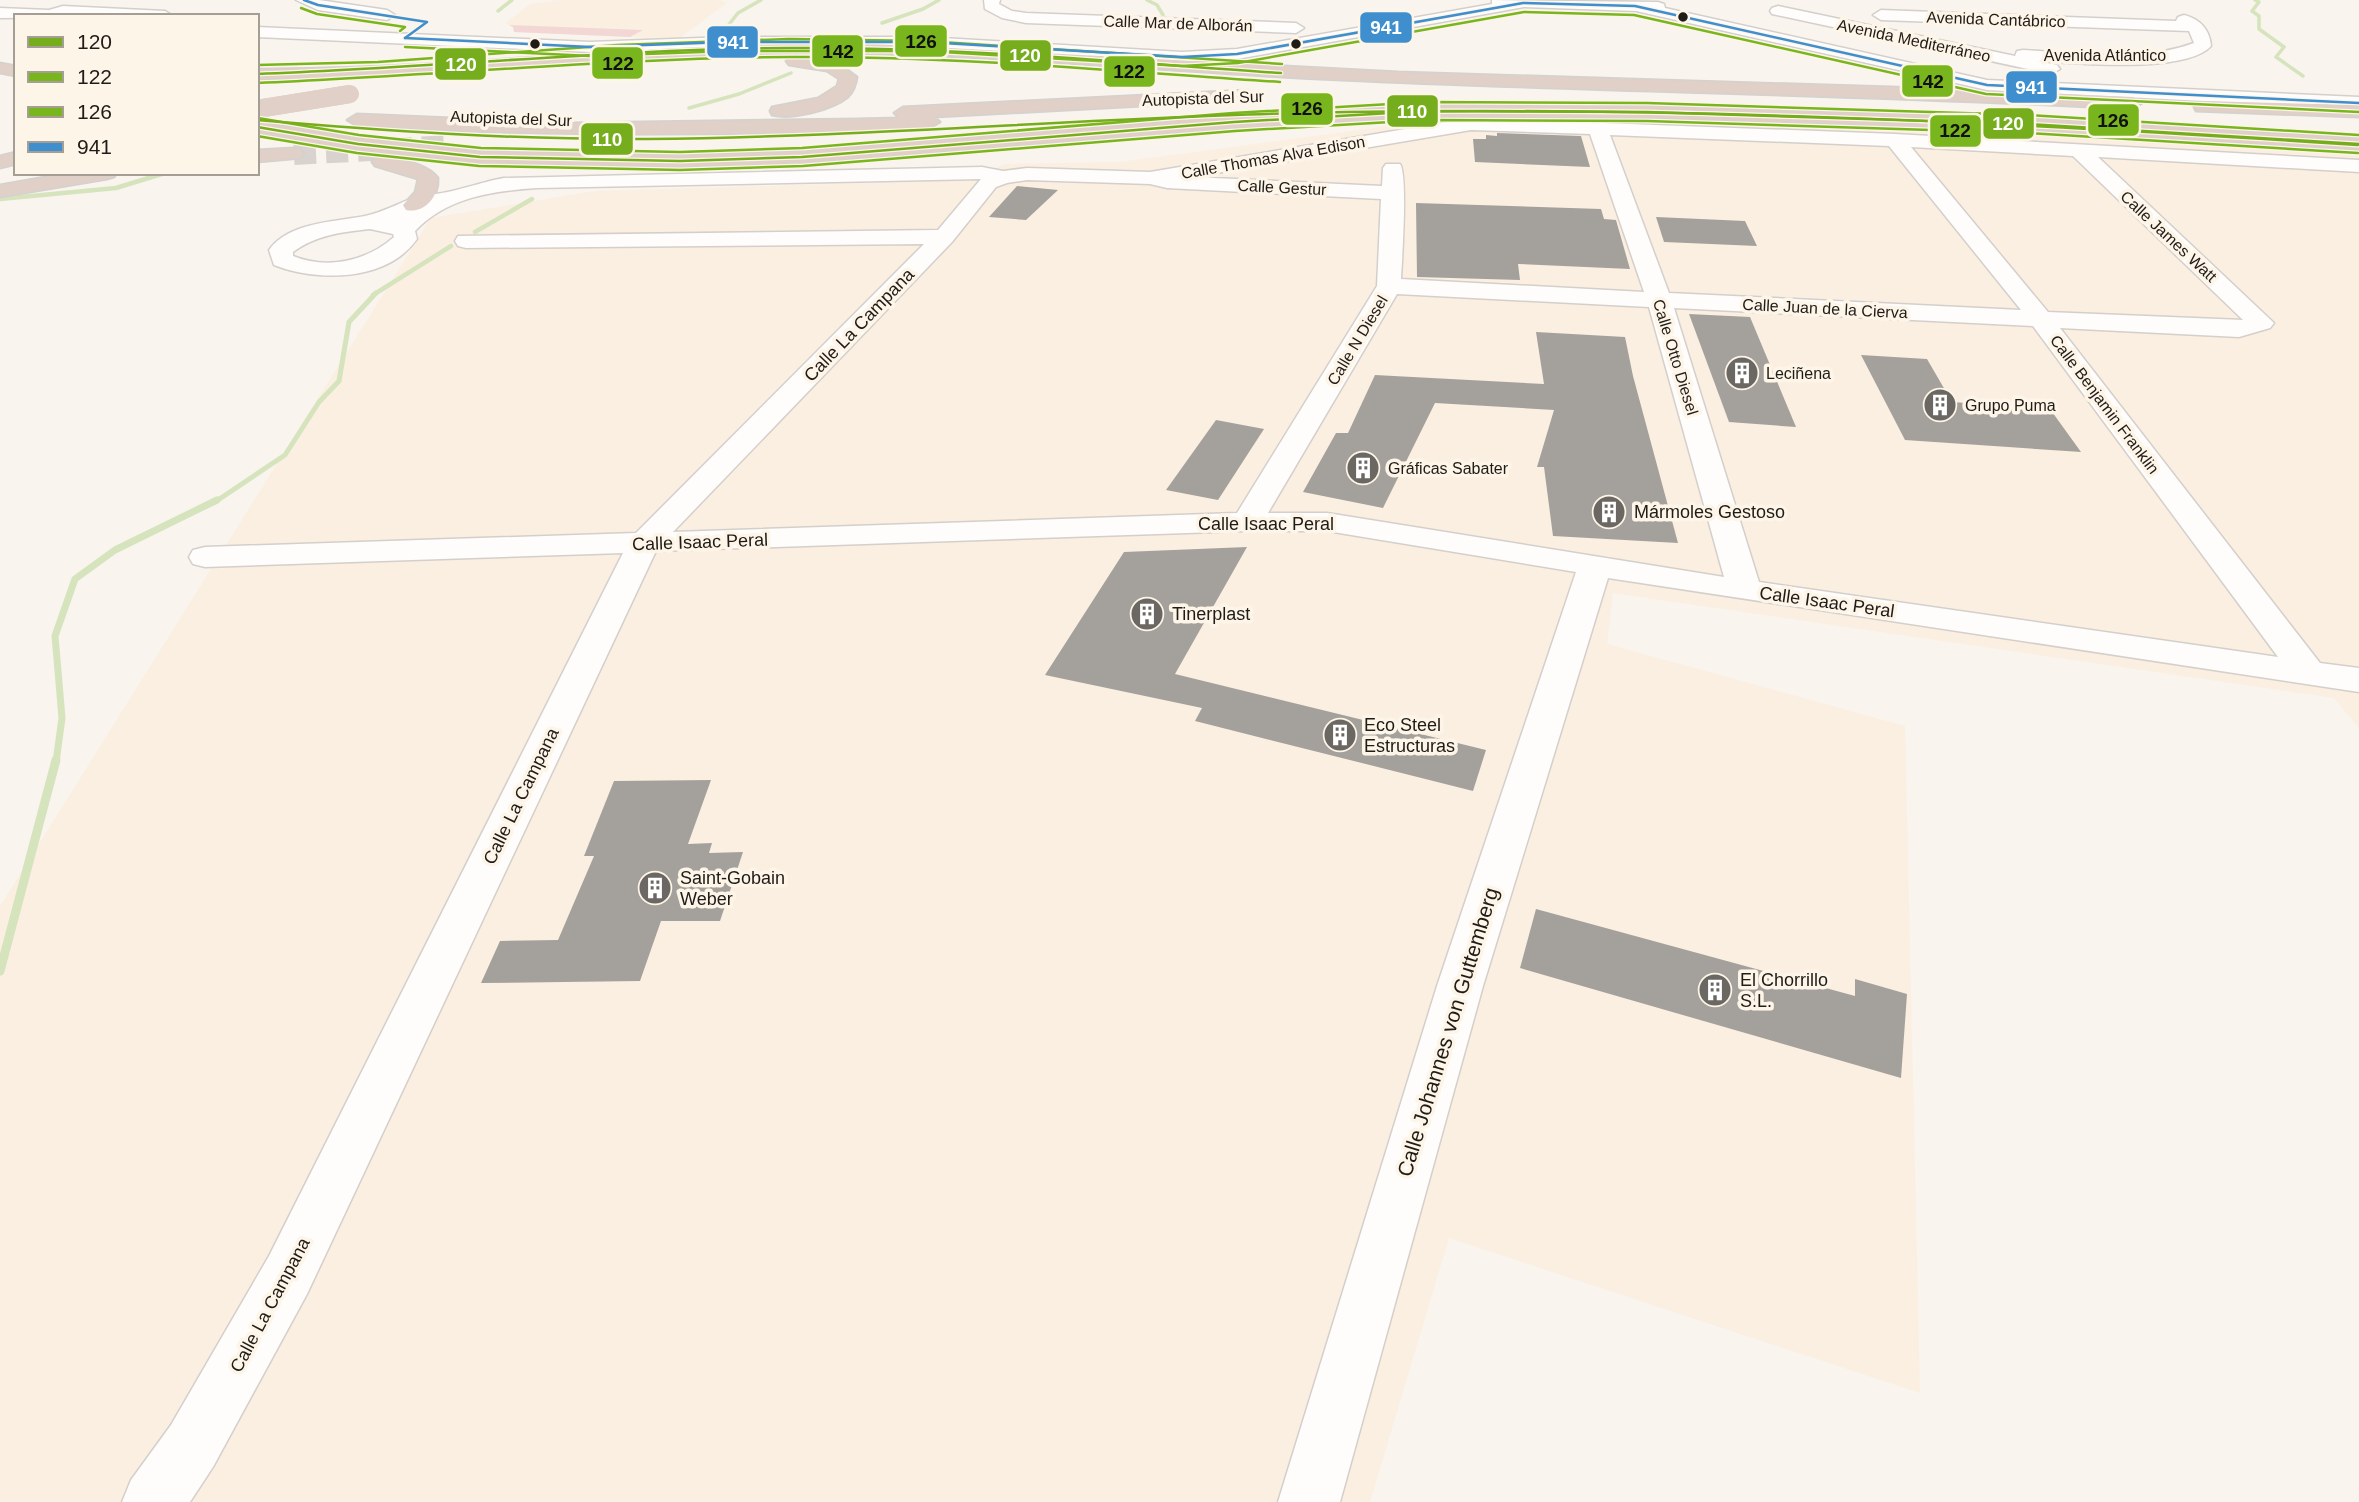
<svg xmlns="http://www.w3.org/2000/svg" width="2359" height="1502" font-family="Arial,sans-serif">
<rect width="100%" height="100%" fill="#f9f4ee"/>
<g fill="#fbefe1">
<polygon points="559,0 720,0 727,3 678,39 514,32 513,27 505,23 531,4"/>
<polygon points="1471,115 2059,134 2359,155 2359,728 2334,698 1613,593 1607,644 1905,726 1920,1393 1449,1238 1370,1502 0,1502 0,906 431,218 595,191 974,180 1004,164 1120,162"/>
</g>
<polygon fill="#f2d7d5" points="509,25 643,30 630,37 514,32 513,27"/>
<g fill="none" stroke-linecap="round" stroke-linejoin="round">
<g stroke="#d5e4bd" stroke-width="3.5">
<polyline points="1147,0 1157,5 1163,15"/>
<polyline points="2255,0 2259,2 2252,11 2259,16 2259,29 2284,47 2276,57 2303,76"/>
<polyline points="498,11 512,0"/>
<polyline points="882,23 923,9 939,0"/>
<polyline points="723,32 738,13 761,0"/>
<polyline points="689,108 739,94 791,73"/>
</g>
<g stroke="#d5e4bd" stroke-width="4.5">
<polyline points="0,199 116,188 165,173"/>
<polyline points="475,232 532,199"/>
<polyline points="373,295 451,246"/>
</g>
<polyline stroke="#d5e4bd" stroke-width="5" points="215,502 285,455 319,402 339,381 349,322 376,293"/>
<polyline stroke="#d5e4bd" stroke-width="7" points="56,762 62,718 55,636 75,579 115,550 217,500"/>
<polyline stroke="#d5e4bd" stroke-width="9" points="0,971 56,760"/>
</g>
<g fill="#a4a19c">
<polygon points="1497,133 1581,136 1590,167 1475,162 1473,139 1486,139 1486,135 1497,136"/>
<polygon points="1017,186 1058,190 1026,220 989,217"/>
<polygon points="1416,203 1601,209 1604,219 1616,220 1630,269 1518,264 1520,280 1417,277"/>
<polygon points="1656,217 1745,221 1757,246 1664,242"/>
<polygon points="1689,314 1750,317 1796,427 1729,422"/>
<polygon points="1536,332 1625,337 1633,376 1678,543 1553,536 1544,467 1537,467 1554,410 1435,403 1383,508 1303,492 1336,433 1348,433 1375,375 1544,384"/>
<polygon points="1861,355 1927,359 1952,402 2050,409 2081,452 1905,440"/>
<polygon points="1216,420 1264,429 1218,500 1166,490"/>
<polygon points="1247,547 1175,674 1486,750 1473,791 1195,721 1202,708 1045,675 1124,552"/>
<polygon points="711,780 688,844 712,843 709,853 743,852 720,921 661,921 640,981 481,983 500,941 558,940 594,856 584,856 614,781"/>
<polygon points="1536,909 1855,996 1855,979 1907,994 1901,1078 1520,968"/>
</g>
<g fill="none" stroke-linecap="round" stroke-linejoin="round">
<polyline stroke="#d8d3ce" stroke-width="22" stroke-dasharray="22 10" stroke-linecap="butt" points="294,154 451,146"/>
<defs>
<g id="minor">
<polygon points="296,0 319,0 387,10 395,15 387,20 318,10"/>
<polygon points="984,0 1000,0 999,4 1012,11 1026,13 1296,23 1304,28 1296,33 1026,23 1002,18 985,9"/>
<polygon points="1492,0 1658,2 1664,4 1665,8 1987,80 2359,97 2359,109 1987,90 1636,11 1524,7 1237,59 1182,62 926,47 728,47 590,52 257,37 257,27 590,42 728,37 926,37 1182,52 1237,49 1492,4"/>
<polygon points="63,6 165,11 173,16 0,18 0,8 49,10"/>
<path d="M1778,6L2015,56L2017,51L2023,50C2080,53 2140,63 2194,43L2189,31L1881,20L1873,15L1881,10L2176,21L2178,17L2184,15C2200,19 2210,30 2211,46C2186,74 2075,63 2038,61L2057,65L2060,69L2051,74L1772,14L1770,11L1772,8Z"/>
<path d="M1471,118L1895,134L2359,160V172L2098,157L2274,323L2270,328L2239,337L2060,328L2320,663L2359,668V692L1608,578L1483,986L1340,1502H1278L1437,986L1576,572L1327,531H1247L656,551L307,1294L213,1467L190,1502H122L131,1480L171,1425L269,1256L623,553L205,567L193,564L189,557L193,550L205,547L636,533L924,244L466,248L458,246L455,241L458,236L938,230L981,179L537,188C493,191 447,197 415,231L417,239C387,282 317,282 274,265L269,250C289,222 334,222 365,216C386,212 405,199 426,194C440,197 484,181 504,178L982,167L1003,171L1027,168L1150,172ZM1471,130L1590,134L1644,292L1401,279C1402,259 1408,175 1400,164H1386L1383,168L1382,186L1193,177ZM1610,135L1889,146L2021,310L1669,293ZM1911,147L2073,156L2243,320L2048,312ZM1027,180L1150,184L1167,188L1381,199L1377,286L1237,513L673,532L952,242L996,187L1007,183ZM370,229L393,234L394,237C367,261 327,270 293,256V252C316,235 342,232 370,229ZM1397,294L1649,307L1724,577L1327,513H1268ZM1674,308L2033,326L2278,657L1759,582Z"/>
</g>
<g id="highway">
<path d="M857,43L1398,72L1923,88L2133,97L2142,103L2133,109C1869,95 1605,92 1341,80C1159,72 977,52 794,53C615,54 437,79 257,79V69C458,69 656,42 857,43Z"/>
<path d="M795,56L838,63L857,77C856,85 854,91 848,97C832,110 792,120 772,115L770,111L772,107L818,98L837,86L839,79L827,71L789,65L786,61Z"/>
<polygon points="0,63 16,66 16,76 0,73"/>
<path d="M1248,90L1257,96L1254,100L934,117L940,122L930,128C739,136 548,137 357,126L347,120L357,114L572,123L858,119L899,118L894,113L903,107Z"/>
<polygon points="2203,101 2359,105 2359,117 2196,111 2194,107"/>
<polygon points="1425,105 1647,106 2027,118 2359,138 2359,150 2027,130 1647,118 1425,117 1234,128 802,163 680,167 480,163 358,150 257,133 257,121 358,138 480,151 680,155 802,151 1234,116"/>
<polygon points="294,148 301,150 304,154 301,158 257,162 257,150"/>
<polygon points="16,152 16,164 0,168 0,156"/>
<path d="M382,156C401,161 426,162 438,178C439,196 425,214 406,210L403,205L415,192L418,179L375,166L372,162L375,158Z"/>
<polygon points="68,173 117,173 114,177 107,179 0,197 0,185"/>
</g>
</defs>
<use href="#minor" stroke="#d4cfca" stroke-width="3"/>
<use href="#highway" stroke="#d4d2ce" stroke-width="3"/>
<use href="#minor" fill="#fefdfc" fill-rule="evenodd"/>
<use href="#highway" fill="#e0d0c8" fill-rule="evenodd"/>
<defs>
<polyline id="highway-bridge" points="257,109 350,94"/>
</defs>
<use href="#highway-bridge" stroke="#d4d2ce" stroke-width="18" stroke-linecap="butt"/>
<use href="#highway-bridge" stroke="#e0d0c8" stroke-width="18"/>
<defs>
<g id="bus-1">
<path d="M257,74C435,68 612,49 790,48C954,47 1118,62 1281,73"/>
<polyline points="257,127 358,144 480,157 680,161 802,157 1234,122 1425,111 1647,112 2027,124 2359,144"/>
</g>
<g id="bus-2">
<path d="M257,83C435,76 612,58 790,57C953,56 1117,71 1280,82"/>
<polyline points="257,136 357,153 479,166 680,170 803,166 1235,131 1425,120 1647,121 2027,133 2358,153"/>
</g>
<g id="bus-3">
<polyline points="257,65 378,62 617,45 789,39 925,41 1282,64"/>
<polyline points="258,118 359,135 481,148 680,152 802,148 1233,113 1425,102 1647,103 2027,115 2359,135"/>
</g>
<g id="bus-4">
<polyline points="304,0 318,5 427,22 405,38"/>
<polyline points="405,38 590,47 728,42 926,42 1182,57 1237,54 1523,3 1635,6 1987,85 2359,103"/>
</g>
<g id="bus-5">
<polyline points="301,8 317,14 405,27 400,31"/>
<polyline points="405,47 590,56 728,51 926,51 1182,66 1238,63 1524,12 1634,15 1986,94 2359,112"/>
</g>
<path id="bus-6" d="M257,120C387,131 517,140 647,139C866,137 1084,118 1302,113C1655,105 2006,122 2358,145"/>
</defs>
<use href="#bus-1" stroke="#fef5e9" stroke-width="5"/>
<use href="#bus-2" stroke="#fef5e9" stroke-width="5"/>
<use href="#bus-3" stroke="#fef5e9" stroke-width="5"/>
<use href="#bus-4" stroke="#fef5e9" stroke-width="5"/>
<use href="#bus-5" stroke="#fef5e9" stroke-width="5"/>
<use href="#bus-6" stroke="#fef5e9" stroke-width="5"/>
<use href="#bus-1" stroke="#75ad1c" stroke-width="2.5"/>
<use href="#bus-2" stroke="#79b51d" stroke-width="2.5"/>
<use href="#bus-3" stroke="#79b51d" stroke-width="2.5"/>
<use href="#bus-4" stroke="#3f8fcf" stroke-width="2.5"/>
<use href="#bus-5" stroke="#79b51d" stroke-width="2.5"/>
<use href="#bus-6" stroke="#75ad1c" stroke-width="2.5"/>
</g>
<defs>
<symbol id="building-disc" viewBox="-11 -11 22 22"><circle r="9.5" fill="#6b6762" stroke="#fef5e9"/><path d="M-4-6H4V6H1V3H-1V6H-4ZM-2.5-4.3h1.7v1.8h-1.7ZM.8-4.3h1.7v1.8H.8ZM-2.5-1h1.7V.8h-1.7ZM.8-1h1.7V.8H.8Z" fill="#fff"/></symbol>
</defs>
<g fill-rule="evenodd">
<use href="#building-disc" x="1723" y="354" width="38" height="38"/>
<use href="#building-disc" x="1921" y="386" width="38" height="38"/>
<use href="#building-disc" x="1344" y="449" width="38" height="38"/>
<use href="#building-disc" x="1590" y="493" width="38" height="38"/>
<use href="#building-disc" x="1128" y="595" width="38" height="38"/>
<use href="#building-disc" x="1321" y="716" width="38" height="38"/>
<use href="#building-disc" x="636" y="869" width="38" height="38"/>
<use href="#building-disc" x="1696" y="971" width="38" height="38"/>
</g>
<g fill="#1f1b16" stroke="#fef5e9" stroke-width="2.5">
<circle cx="1683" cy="17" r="6"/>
<circle cx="535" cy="44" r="6"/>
<circle cx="1296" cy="44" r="6"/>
</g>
<g text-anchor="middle" stroke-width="7" stroke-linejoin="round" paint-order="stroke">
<g font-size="16" fill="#1f1b16" stroke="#fef5e9">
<text transform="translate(1996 19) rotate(2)" y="6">Avenida Cantábrico</text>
<text transform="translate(1178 23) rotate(2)" y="6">Calle Mar de Alborán</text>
<text transform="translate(1914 40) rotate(12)" y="6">Avenida Mediterráneo</text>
<text x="2105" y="61">Avenida Atlántico</text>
<text transform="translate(1203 98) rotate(-2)" y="6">Autopista del Sur</text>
<text transform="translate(511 118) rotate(2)" y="6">Autopista del Sur</text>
<text transform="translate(1273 157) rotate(-10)" y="6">Calle Thomas Alva Edison</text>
<text transform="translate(1282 187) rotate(3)" y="6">Calle Gestur</text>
<text transform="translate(2169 236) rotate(43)" y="6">Calle James Watt</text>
<text transform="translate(1825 308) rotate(3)" y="6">Calle Juan de la Cierva</text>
<text transform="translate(1357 340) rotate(-59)" y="6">Calle N Diesel</text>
<text transform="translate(1676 357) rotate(73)" y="6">Calle Otto Diesel</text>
<text transform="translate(2105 404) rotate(53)" y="6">Calle Benjamin Franklin</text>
</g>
<g font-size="16" fill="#1f1b16" stroke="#fef5e9" text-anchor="start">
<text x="1766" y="379">Leciñena</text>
<text x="1965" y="411">Grupo Puma</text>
<text x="1388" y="474">Gráficas Sabater</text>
</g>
<g font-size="18" fill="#1f1b16" stroke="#fef5e9">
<text transform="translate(859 325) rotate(-46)" y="6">Calle La Campana</text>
<text x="1266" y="530">Calle Isaac Peral</text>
<text transform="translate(700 542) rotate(-2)" y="6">Calle Isaac Peral</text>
<text transform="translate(1827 602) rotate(8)" y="6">Calle Isaac Peral</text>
<text transform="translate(521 796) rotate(-64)" y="6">Calle La Campana</text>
<text transform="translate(270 1305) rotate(-62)" y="6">Calle La Campana</text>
</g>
<g font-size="18" fill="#1f1b16" stroke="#fef5e9" text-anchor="start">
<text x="1634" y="518">Mármoles Gestoso</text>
<text x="1172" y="620">Tinerplast</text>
<text x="1364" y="731">Eco Steel<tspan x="1364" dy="21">Estructuras</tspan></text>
<text x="680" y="884">Saint-Gobain<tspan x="680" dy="21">Weber</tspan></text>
<text x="1740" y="986">El Chorrillo<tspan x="1740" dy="21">S.L.</tspan></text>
</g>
<g font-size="21" fill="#1f1b16" stroke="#fef5e9">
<text transform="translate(1448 1032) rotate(-73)" y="7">Calle Johannes von Guttemberg</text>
</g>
</g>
<g stroke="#fef5e9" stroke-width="2.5">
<rect x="1359" y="11" width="54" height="33" rx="7" fill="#3f8fcf"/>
<rect x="894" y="24" width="54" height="34" rx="7" fill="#79b51d"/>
<rect x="706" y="25" width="53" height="34" rx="7" fill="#3f8fcf"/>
<rect x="811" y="34" width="53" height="34" rx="7" fill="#79b51d"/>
<rect x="999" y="39" width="53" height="33" rx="7" fill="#75ad1c"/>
<rect x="591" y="46" width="53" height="34" rx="7" fill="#79b51d"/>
<rect x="434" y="47" width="53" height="34" rx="7" fill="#75ad1c"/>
<rect x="1103" y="55" width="53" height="33" rx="7" fill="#79b51d"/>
<rect x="1901" y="64" width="53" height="34" rx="7" fill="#79b51d"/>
<rect x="2005" y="70" width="53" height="34" rx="7" fill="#3f8fcf"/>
<rect x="1280" y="92" width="54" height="34" rx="7" fill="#79b51d"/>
<rect x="1386" y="94" width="53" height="34" rx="7" fill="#75ad1c"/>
<rect x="2087" y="103" width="53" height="34" rx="7" fill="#79b51d"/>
<rect x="1982" y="107" width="53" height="33" rx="7" fill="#75ad1c"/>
<rect x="1929" y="114" width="53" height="34" rx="7" fill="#79b51d"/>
<rect x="580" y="122" width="54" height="34" rx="7" fill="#75ad1c"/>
</g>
<g font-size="19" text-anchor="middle" font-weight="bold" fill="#fff">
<text x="1386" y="34">941</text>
<text x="733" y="49">941</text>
<text x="1025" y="62">120</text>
<text x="461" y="71">120</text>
<text x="2031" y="94">941</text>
<text x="1412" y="118">110</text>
<text x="2008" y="130">120</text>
<text x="607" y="146">110</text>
</g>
<g font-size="19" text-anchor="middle" font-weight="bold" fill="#111">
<text x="921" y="48">126</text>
<text x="838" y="58">142</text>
<text x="618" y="70">122</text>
<text x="1129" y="78">122</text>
<text x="1928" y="88">142</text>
<text x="1307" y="115">126</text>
<text x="2113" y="127">126</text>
<text x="1955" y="137">122</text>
</g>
<rect x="14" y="14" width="245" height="161" fill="#fef5e9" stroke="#a59e95" stroke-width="2"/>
<rect x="28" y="37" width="35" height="10" fill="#75ad1c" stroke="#a59e95" stroke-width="2"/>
<text x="77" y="49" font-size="21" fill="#1f1b16">120</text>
<rect x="28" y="72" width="35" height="10" fill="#79b51d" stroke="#a59e95" stroke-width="2"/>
<text x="77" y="84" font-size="21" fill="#1f1b16">122</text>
<rect x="28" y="107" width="35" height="10" fill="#79b51d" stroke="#a59e95" stroke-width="2"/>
<text x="77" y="119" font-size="21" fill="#1f1b16">126</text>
<rect x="28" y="142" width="35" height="10" fill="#3f8fcf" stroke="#a59e95" stroke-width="2"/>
<text x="77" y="154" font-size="21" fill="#1f1b16">941</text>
</svg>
